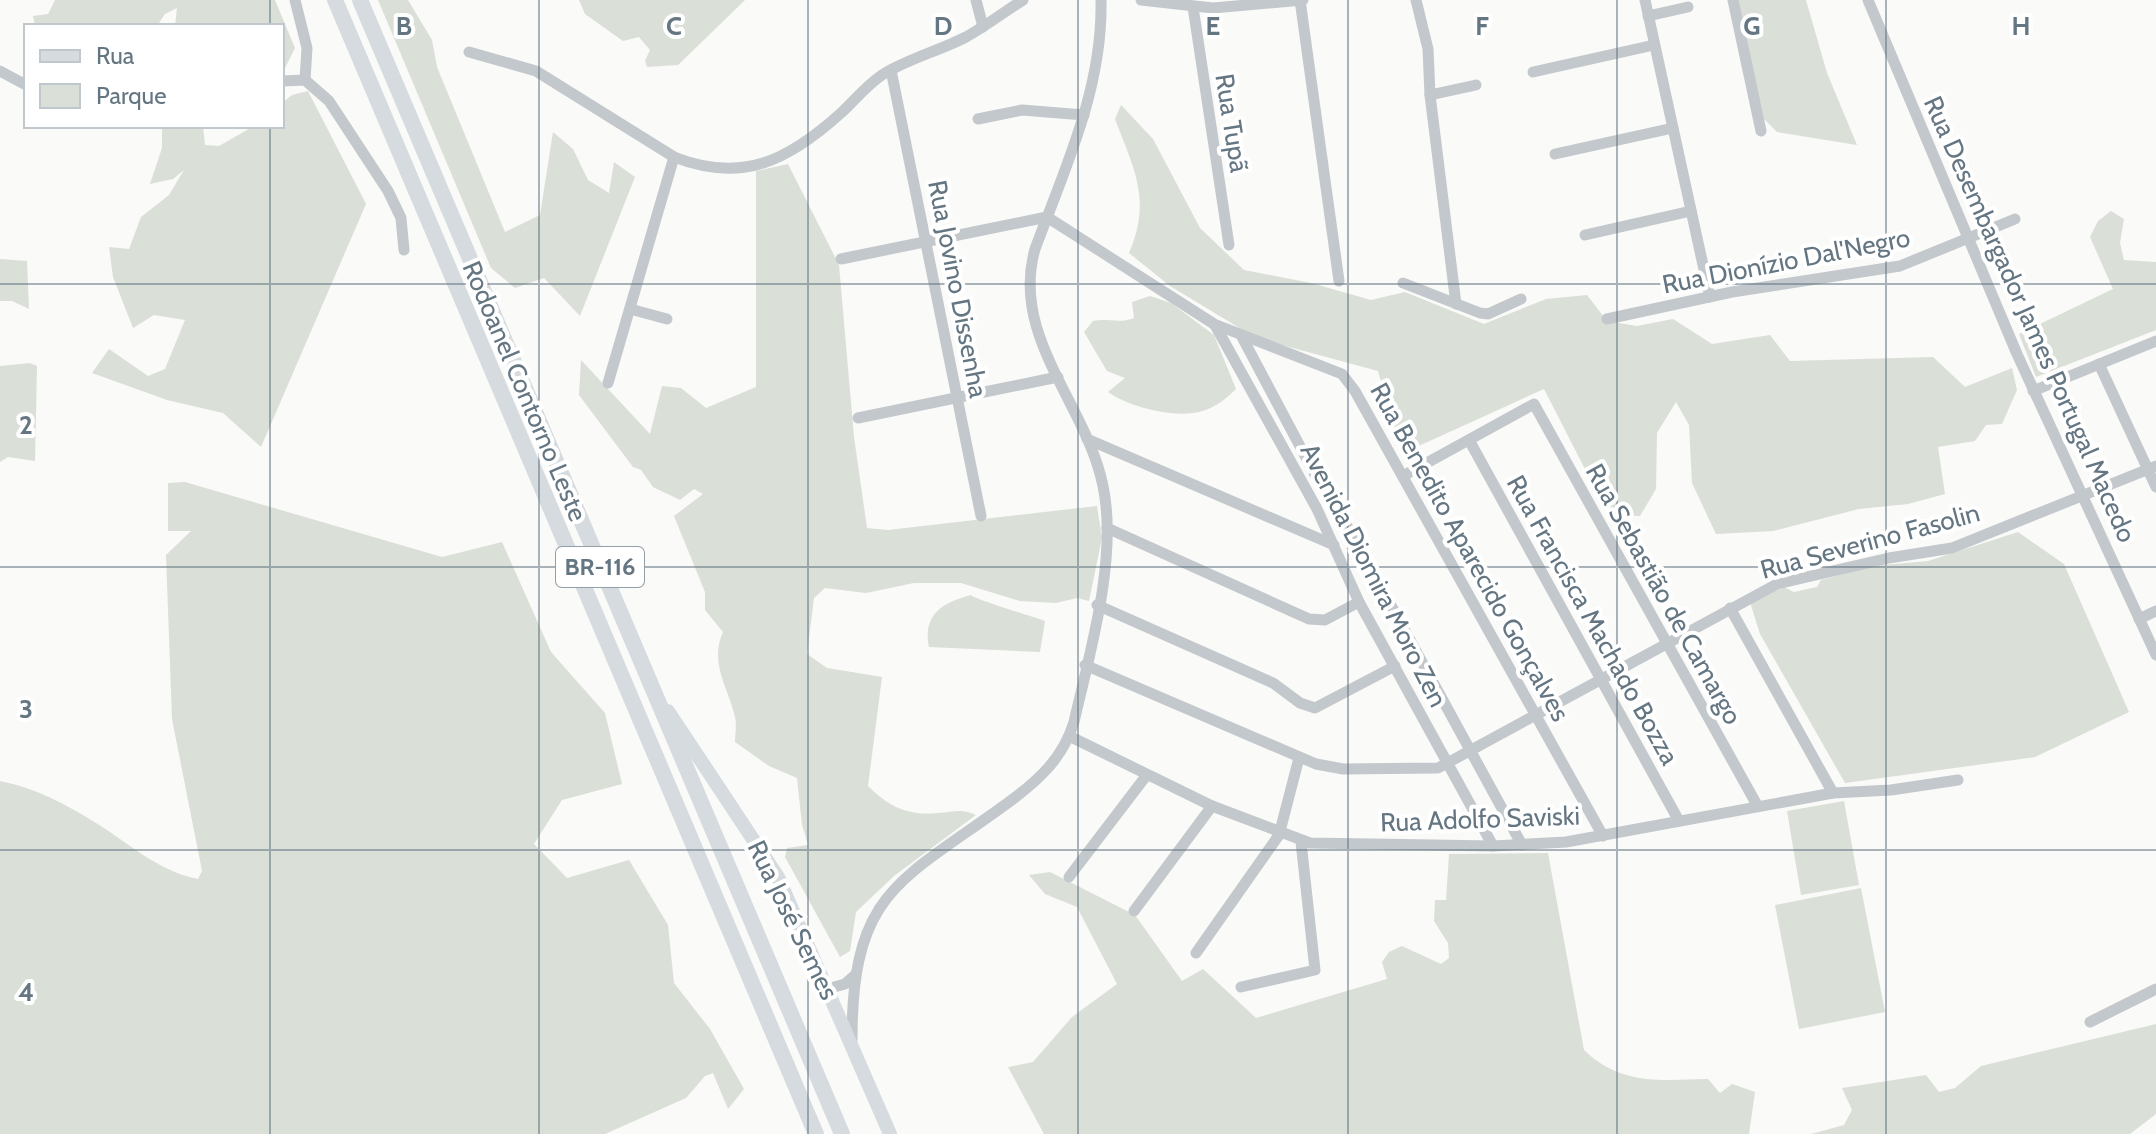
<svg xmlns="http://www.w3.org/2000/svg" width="2156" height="1134" font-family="Cabin,sans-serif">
<rect width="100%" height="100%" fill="#fafaf8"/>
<g fill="#dadfd7">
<polygon points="55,0 275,0 295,48 282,74 282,26 175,26 177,8 165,14 157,26 35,26 33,16 48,14"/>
<polygon points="378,0 408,0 432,40 437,67 505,232 540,215 553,132 573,149 588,180 609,193 614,162 635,177 580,316 544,278 515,288 491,268"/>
<polygon points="579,0 745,0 678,65 647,67 645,61 650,50 639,37 623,41 585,14"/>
<polygon points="1736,0 1806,0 1827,73 1857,145 1777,132 1764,119"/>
<polygon points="308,91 366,204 261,447 223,413 167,400 92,373 109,349 148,376 165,369 185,320 154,315 133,328 113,277 109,247 129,249 141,217 169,195 184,170 173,179 150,184 162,148 162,126 203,126 205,145 219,146 254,126 282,126 282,103 292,95"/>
<path d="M1121,105L1153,139L1200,228L1244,270L1311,283L1371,300L1405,292L1484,324L1546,299L1587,295L1607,321L1637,326L1673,319L1712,344L1770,335L1790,361L1933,357L1965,387L2012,368L2017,390L2002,424L1986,425L1975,441L1938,447L1945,494L1908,504L1859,509L1773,531L1716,534L1692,483L1689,425L1676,402L1657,433L1656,489L1640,516L1614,515L1587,473L1544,389L1401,454L1378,371L1256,338L1170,286L1129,253C1152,200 1134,169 1115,119Z"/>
<path d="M788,164L839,265L854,437L867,528L888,530L1097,506L1102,538L1089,601L1077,598L1056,603L1020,601L961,583H914L866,593L825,588L814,598L807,654L827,668L882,677L868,786C889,807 908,816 938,813C955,812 961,808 976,815L894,876L856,912L850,951L840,957L785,857L787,848L808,845L802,825L797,778L769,766L735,742C735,734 737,725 735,717C728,687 709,663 723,632L705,610V592L674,516L703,494L694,489L680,500L653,487L641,470L633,467L579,395L581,360L650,434L662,386L681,388L706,408L756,387V171Z"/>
<polygon points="2111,211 2124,219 2120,243 2124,260 2156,262 2156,330 2036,377 2019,334 2113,289 2090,237 2098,221"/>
<polygon points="0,259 27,261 29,309 12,301 0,301"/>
<path d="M1150,296L1171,303L1214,335L1236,389C1226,399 1213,409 1199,412C1173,418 1129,407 1108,392L1125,378L1107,371L1084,332L1093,321C1108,318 1120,324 1134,318L1132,302Z"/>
<polygon points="30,363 37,366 35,461 8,457 0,462 0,366"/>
<path d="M185,482L442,557L502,542L551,652L605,713L622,784L562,800L534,844L567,878L629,860L668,925L674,983L710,1029L744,1089L728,1109L713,1073L705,1076L686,1098L605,1134H0V781C35,788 66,804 96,823C130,844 158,871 198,879L202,871L172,719L166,555L191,531H168V483Z"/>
<polygon points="2018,532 2064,564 2129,712 2035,757 1845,783 1760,634 1750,602 1784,587 1794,592 1817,587 1821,580 1872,566 1928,561"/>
<path d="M971,595C976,600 1032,616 1045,621L1040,652L929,647C922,614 944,602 971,595Z"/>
<polygon points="1844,801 1859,885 1801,895 1787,811"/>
<path d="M1548,853L1584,1050C1621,1086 1661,1080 1708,1079L1720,1093L1732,1084L1755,1092L1749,1134H1044L1008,1067L1033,1062L1072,1017L1117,984L1077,907L1045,894L1029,875L1050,872L1135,915L1182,981L1203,969L1256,1018L1387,979L1382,962L1389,952L1402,946L1441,964L1449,958L1448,943L1434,921L1435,900H1446L1449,854Z"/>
<polygon points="1861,888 1885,1012 1799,1029 1775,905"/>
<polygon points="2156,1024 2156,1114 2130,1134 1811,1134 1844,1125 1852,1110 1842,1088 1926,1075 1939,1092 1955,1088 1981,1066"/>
</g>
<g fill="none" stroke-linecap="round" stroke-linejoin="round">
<g stroke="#c3c8cc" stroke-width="11">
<polyline points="295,0 307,48 305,80"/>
<polyline points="976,0 983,27"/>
<polyline points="1141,0 1213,8 1303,0"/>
<polyline points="1300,0 1339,281"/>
<polyline points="1416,0 1428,49 1430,95 1456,304"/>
<polyline points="1645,0 1710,297"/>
<polyline points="1733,0 1761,131"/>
<polyline points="1868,0 2017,354 2156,655"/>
<polyline points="1193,7 1229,245"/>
<polyline points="1648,16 1688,7"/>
<path d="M469,52L536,71L674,157C743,184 789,160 841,113C854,101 867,85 882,75C907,59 939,51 966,37C986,26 1004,12 1023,0"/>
<polyline points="891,70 981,516"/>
<polyline points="0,71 26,85"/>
<polyline points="1533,72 1654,45"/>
<polyline points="282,81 305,80 329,101 388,191 401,218 404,250"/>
<polyline points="1430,95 1476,85"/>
<polyline points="978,119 1022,110 1084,115"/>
<polyline points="1555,154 1673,128"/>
<polyline points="1585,235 1691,211"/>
<polyline points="841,259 1047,217 1214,324 1342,374 1355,391 1603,836"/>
<polyline points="1403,283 1480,313 1488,314 1521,299"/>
<polyline points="630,309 667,319"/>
<polyline points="1607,319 1732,292 1900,266 2015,219"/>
<polyline points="1215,325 1317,509 1359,602 1493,846"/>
<polyline points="1242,337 1320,484 1352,534 1522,845"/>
<polyline points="2099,364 2156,487"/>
<polyline points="608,383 674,157"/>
<polyline points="2033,391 2156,341"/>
<polyline points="858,418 1058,377"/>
<polyline points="1087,439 1334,545"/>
<polyline points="1469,440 1679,821"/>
<polyline points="1403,476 1534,404 1757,805"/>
<polyline points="1107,528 1309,619 1325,620 1359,602"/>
<polyline points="1097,605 1273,683 1300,703 1315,708 1395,666"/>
<polyline points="1730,608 1833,793"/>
<polyline points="2139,619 2156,611"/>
<polyline points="1085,665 1316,764 1343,769 1438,768 1777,584 1889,558 1952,548 2156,466"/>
<polyline points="1069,736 1212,806 1310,843 1493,846 1566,842 1833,793 1891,790 1958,780"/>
<polyline points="1069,877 1146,776"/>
<polyline points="1134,911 1212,806"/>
<polyline points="1196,953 1279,835 1299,758"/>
<polyline points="1241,987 1315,970 1301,842"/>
<polyline points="827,989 845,984 855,975"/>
<polyline points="2090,1022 2156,989"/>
<path d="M852,1040C852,890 900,882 1009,802C1039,780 1063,758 1074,722C1090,652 1118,557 1103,486C1087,405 1010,337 1035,249C1065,168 1103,88 1101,0"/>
</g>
<polyline stroke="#d6dbdf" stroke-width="14" points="668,711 778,877 890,1134"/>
<g stroke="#d6dbdf" stroke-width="16">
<polyline points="335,0 816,1134"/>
<polyline points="360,0 842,1134"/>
</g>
</g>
<path fill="none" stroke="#657683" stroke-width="2" stroke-opacity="0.55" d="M270,0V26M539,0V1134M808,0V1134M1078,0V1134M1348,0V1134M1617,0V1134M1886,0V1134M270,126V1134M0,284H2156M0,567H2156M0,850H2156"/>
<g text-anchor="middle" stroke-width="8" stroke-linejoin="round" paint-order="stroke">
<rect fill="#fff" stroke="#939fa8" stroke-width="2" x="556" y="547" width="88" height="40" rx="6"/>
<g font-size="24" font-weight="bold" fill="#657683">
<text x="600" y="575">BR-116</text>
</g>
<g font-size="26" fill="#657683" stroke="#fff">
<text transform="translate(1232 123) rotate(81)" y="9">Rua Tupã</text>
<text transform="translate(1786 261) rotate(-11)" y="9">Rua Dionízio Dal'Negro</text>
<text transform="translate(958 289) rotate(79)" y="9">Rua Jovino Dissenha</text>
<text transform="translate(2030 319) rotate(66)" y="9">Rua Desembargador James Portugal Macedo</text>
<text transform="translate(525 391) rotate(67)" y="9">Rodoanel Contorno Leste</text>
<text transform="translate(1870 541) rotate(-15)" y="9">Rua Severino Fasolin</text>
<text transform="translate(1470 552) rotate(61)" y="9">Rua Benedito Aparecido Gonçalves</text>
<text transform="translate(1374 575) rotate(63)" y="9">Avenida Diomira Moro Zen</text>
<text transform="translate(1664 594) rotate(61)" y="9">Rua Sebastião de Camargo</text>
<text transform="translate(1593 620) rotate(61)" y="9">Rua Francisca Machado Bozza</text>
<text transform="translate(1480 819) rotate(-2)" y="9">Rua Adolfo Saviski</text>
<text transform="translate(793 920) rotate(64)" y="9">Rua José Semes</text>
</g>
</g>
<g font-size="26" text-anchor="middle" font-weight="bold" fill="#657683" stroke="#fff" stroke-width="8" stroke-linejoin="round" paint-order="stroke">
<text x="404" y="35">B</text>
<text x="674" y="35">C</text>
<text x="943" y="35">D</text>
<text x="1213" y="35">E</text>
<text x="1482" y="35">F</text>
<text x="1752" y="35">G</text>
<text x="2021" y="35">H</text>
<text x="26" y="434">2</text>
<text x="26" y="718">3</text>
<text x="26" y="1001">4</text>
</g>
<rect x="24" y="24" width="260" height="104" fill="#ffffff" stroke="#c1c8cd" stroke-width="2"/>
<rect x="40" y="50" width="40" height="12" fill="#d6dbdf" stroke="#c1c8cd" stroke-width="2"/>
<text x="96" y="64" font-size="24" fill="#657683">Rua</text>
<rect x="40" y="84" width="40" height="24" fill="#dadfd7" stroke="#c1c8cd" stroke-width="2"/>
<text x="96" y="104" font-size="24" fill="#657683">Parque</text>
</svg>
